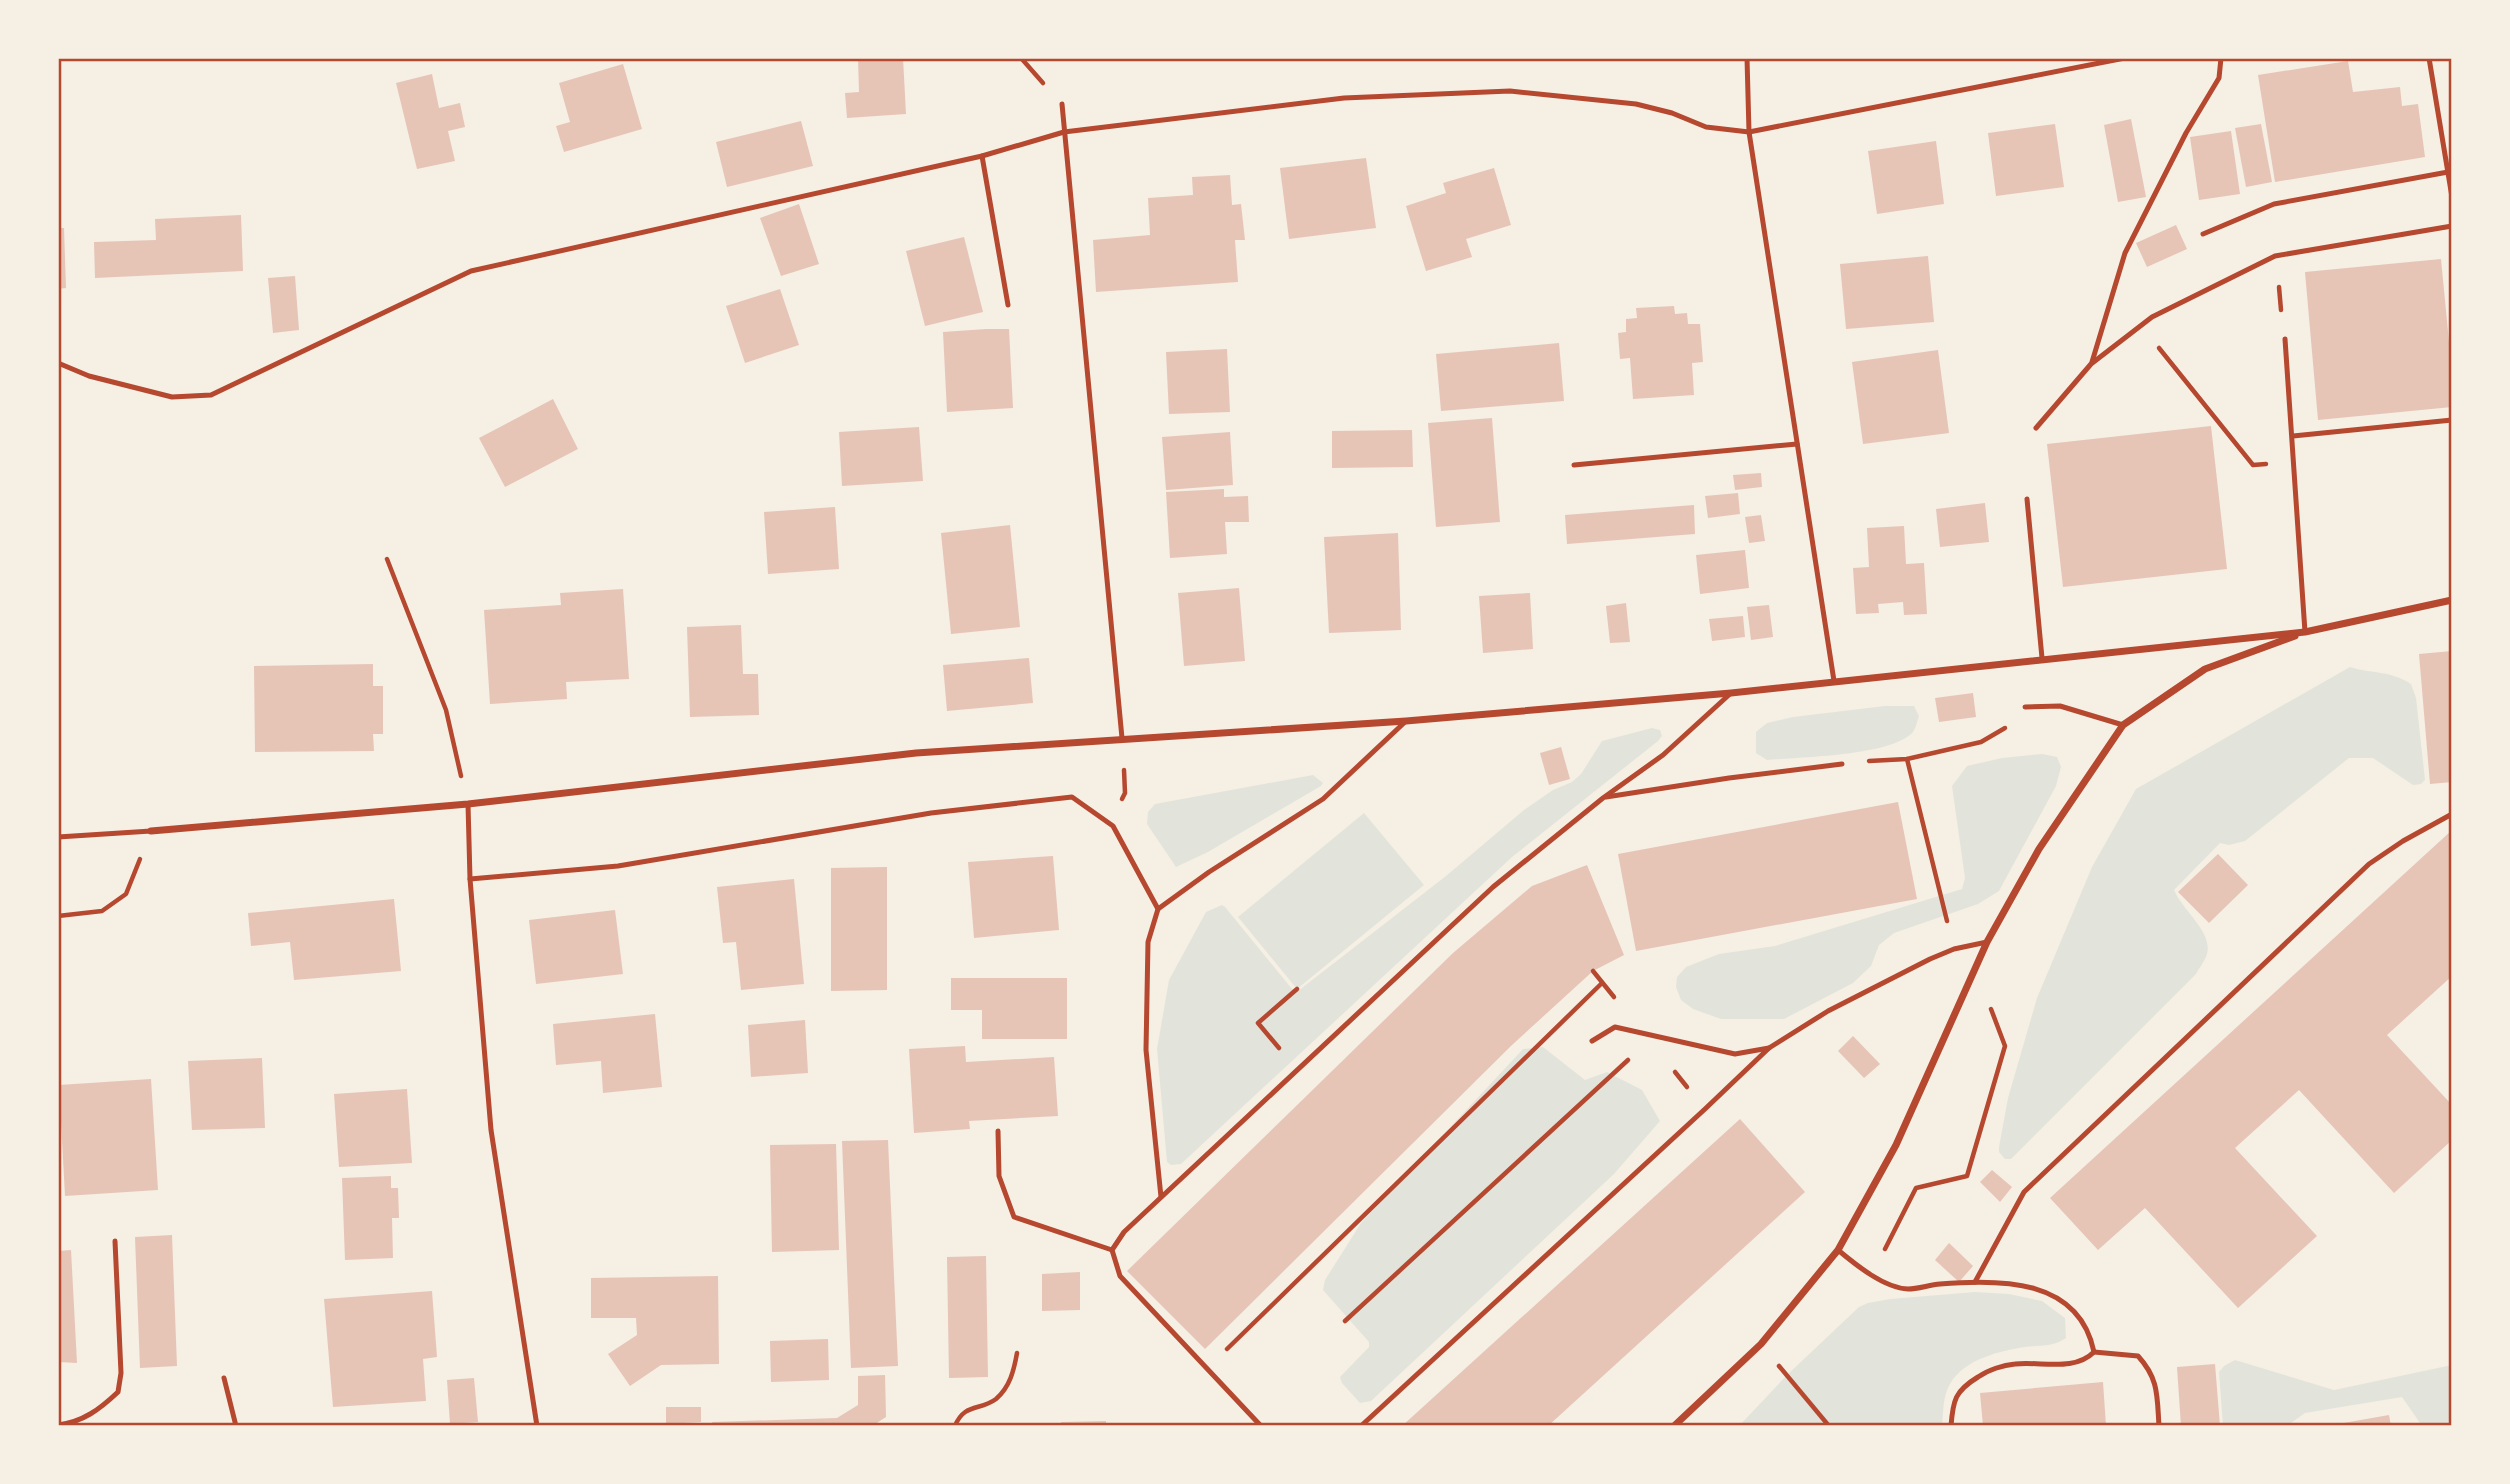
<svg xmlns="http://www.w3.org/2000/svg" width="2510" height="1484" font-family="'Golos Text',sans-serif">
<rect width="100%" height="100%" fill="#f6efe4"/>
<g fill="#e2e4dc">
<path d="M2350,667C2373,674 2389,670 2411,684L2416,698L2425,780L2421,784L2413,785L2373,758H2349L2245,841L2229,845L2220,843L2174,890C2183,911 2213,932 2207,954C2205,961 2199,968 2196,974L2011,1159H2005L1999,1152V1147L2008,1098L2037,998L2092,867L2136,789Z"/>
<path d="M1885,706H1914L1919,716C1917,721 1916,728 1913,732C1892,756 1800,757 1767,760L1756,753V732L1767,723L1793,717Z"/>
<polygon points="1652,728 1660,730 1662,736 1658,741 1512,857 1181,1164 1171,1165 1167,1162 1157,1049 1169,980 1206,912 1222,905 1225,907 1292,989 1298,991 1446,876 1524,810 1553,790 1572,782 1581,774 1602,741"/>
<polygon points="2042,754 2057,757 2061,767 2056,786 1999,891 1978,904 1894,933 1879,945 1871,966 1853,983 1784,1019 1721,1019 1693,1009 1681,1000 1676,987 1677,977 1686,967 1719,954 1775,946 1962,889 1965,878 1952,786 1967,766 2002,758"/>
<polygon points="1313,775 1323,783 1321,786 1208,852 1176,867 1147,824 1148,812 1155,804"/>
<polygon points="1364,813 1424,885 1297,989 1238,917"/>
<polygon points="1543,1047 1585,1080 1607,1072 1642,1090 1660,1121 1614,1174 1371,1401 1360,1403 1342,1383 1340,1377 1369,1347 1369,1342 1323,1290 1325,1280 1361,1223 1523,1049"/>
<path d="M1975,1292L2009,1294L2042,1301L2065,1318L2066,1338C2053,1347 2041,1345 2025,1347C2000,1351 1964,1359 1950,1384C1943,1395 1943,1413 1942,1426H1739L1787,1375L1859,1307L1868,1303L1890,1299Z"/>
<polygon points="2235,1360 2334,1390 2452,1365 2452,1426 2422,1426 2402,1397 2305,1413 2291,1423 2290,1426 2223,1426 2219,1372 2224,1366"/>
</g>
<g fill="#e6c5b7">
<polygon points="858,58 903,58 906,114 847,118 845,93 859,92"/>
<polygon points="2348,61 2353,92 2400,87 2402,106 2418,104 2425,157 2275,182 2258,75"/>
<polygon points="623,64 642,129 564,152 556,126 570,122 559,83"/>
<polygon points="432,74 439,108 460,103 465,127 448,131 455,161 417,169 396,83"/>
<polygon points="2131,119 2146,197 2118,202 2104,125"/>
<polygon points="801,121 813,166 727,187 716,142"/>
<polygon points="2055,124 2064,187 1996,196 1988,133"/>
<polygon points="2261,124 2272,182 2246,187 2235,128"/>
<polygon points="2231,131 2240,194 2199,200 2190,137"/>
<polygon points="1936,141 1944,204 1877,214 1868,151"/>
<polygon points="1366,158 1376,228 1289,239 1280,168"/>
<polygon points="1494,168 1511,225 1466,239 1472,257 1426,271 1406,206 1446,193 1443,183"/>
<polygon points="1230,175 1232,205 1241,204 1245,240 1235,240 1238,282 1096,292 1093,240 1150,235 1148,198 1193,195 1192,177"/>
<polygon points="799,204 819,264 781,276 760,218"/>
<polygon points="241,215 243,271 95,278 94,242 156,240 155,219"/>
<polygon points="2176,225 2187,249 2147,267 2136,243"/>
<polygon points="58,228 64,228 66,288 58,289"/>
<polygon points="964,237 983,312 925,326 906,251"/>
<polygon points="1928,256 1934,322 1846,329 1840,264"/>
<polygon points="2441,259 2452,373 2452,407 2318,420 2305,272"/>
<polygon points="295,276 299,330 273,333 268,278"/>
<polygon points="780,289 799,345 745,363 726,306"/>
<polygon points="1674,306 1675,314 1687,313 1688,324 1700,324 1703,362 1692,363 1694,395 1633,399 1630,358 1620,359 1618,333 1626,332 1626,319 1637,318 1636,308"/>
<polygon points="986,329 1009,329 1013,408 947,412 943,332"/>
<polygon points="1559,343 1564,401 1441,411 1436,354"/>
<polygon points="1227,349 1230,412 1169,414 1166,352"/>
<polygon points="1938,350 1949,433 1863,444 1852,362"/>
<polygon points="553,399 578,449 505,487 479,438"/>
<polygon points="1492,418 1500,522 1436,527 1428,423"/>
<polygon points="2211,426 2227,569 2063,587 2047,444"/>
<polygon points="919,427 923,481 842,486 839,432"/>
<polygon points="1412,430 1413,467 1332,468 1332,431"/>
<polygon points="1230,432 1233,485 1166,490 1162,437"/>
<polygon points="1761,473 1762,487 1735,490 1733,475"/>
<polygon points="1224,489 1224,497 1248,496 1249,522 1225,522 1227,554 1170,558 1166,492"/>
<polygon points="1738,493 1740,514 1708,518 1705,496"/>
<polygon points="1985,503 1989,542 1940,547 1936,509"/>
<polygon points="1694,505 1695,534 1567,544 1565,515"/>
<polygon points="835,507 839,569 768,574 764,512"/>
<polygon points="1761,515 1765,541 1749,543 1745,517"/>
<polygon points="1010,525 1020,627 951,634 941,533"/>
<polygon points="1904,526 1906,564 1924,563 1927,614 1904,615 1903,602 1878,604 1879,613 1856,614 1853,568 1869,567 1867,528"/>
<polygon points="1398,533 1401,630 1329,633 1324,537"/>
<polygon points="1745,550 1749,588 1700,594 1696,555"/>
<polygon points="1239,588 1245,661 1184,666 1178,593"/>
<polygon points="623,589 629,679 566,682 567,699 490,704 484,610 561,605 560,593"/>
<polygon points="1530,593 1533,649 1483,653 1479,596"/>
<polygon points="1626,603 1630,642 1610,643 1606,606"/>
<polygon points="1769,605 1773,637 1751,640 1747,607"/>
<polygon points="1743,616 1745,637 1712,641 1709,619"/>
<polygon points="741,625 743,674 758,674 759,715 690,717 687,627"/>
<polygon points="2452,651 2452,782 2430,784 2419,654"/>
<polygon points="1029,658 1033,703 947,711 943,665"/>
<polygon points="373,664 373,686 383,686 383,734 373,734 374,751 255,752 254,666"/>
<polygon points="1973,693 1976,717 1939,722 1935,698"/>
<polygon points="1561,747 1570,779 1549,785 1540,753"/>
<polygon points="1898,802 1917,899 1636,951 1618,854"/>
<polygon points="2451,831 2452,976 2387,1035 2452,1105 2452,1140 2394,1193 2299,1090 2235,1148 2317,1236 2238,1308 2145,1208 2098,1250 2050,1198"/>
<polygon points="2218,854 2248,885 2209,923 2178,892"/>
<polygon points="1053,856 1059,930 974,938 968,862"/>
<polygon points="1587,865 1624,955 1593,971 1512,1045 1205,1349 1127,1271 1453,953 1532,886"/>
<polygon points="887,867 887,990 831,991 831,868"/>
<polygon points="794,879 804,984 741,990 736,942 723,943 717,887"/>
<polygon points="394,899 401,971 294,980 290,942 251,946 248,913"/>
<polygon points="615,910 623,974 536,984 529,920"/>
<polygon points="951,978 1067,978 1067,1039 982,1039 982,1010 951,1010"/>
<polygon points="655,1014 662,1087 603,1093 601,1061 556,1065 553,1024"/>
<polygon points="805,1020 808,1073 751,1077 748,1025"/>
<polygon points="1853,1036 1880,1064 1864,1078 1838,1051"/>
<polygon points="965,1046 966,1062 1054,1057 1058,1116 969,1121 970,1129 914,1133 909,1049"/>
<polygon points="262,1058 265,1128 192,1130 188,1061"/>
<polygon points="151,1079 158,1190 65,1196 59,1085"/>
<polygon points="407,1089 412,1163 339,1167 334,1094"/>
<polygon points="1740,1119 1805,1192 1548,1426 1402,1426"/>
<polygon points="888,1140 898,1366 851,1368 842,1141"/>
<polygon points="836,1144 839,1250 772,1252 770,1145"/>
<polygon points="1992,1170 2012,1187 2000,1202 1980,1182"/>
<polygon points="391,1176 391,1188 398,1188 399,1218 392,1218 393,1258 345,1260 342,1178"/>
<polygon points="172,1235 177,1366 140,1368 135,1237"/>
<polygon points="1949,1243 1973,1266 1959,1282 1935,1260"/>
<polygon points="71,1250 77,1363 58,1362 58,1251"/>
<polygon points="986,1256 988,1377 949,1378 947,1257"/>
<polygon points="1080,1272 1080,1310 1042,1311 1042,1274"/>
<polygon points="718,1276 719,1364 661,1365 630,1386 608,1354 637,1335 636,1318 591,1318 591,1278"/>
<polygon points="432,1291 437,1357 423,1359 426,1401 333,1407 324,1299"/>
<polygon points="828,1339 829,1380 771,1382 770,1341"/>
<polygon points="2215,1364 2220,1426 2181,1426 2177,1367"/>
<polygon points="885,1375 886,1417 872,1426 713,1426 712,1422 837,1418 858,1405 858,1376"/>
<polygon points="474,1378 478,1422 450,1424 447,1380"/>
<polygon points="2103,1382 2106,1426 1983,1426 1980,1393"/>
<polygon points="666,1407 701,1407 701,1422 666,1424"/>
<polygon points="2389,1415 2391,1426 2332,1426 2332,1425"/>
<polygon points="1106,1421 1106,1426 1061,1426 1061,1422"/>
</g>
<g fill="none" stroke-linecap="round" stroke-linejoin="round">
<g stroke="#b5482f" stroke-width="4.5">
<polyline points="1021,58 1043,83"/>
<polyline points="2279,287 2281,310"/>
<polyline points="2159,348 2253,465 2266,464"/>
<polyline points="387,559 446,710 461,776"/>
<polyline points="1907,759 1947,921"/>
<polyline points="1869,761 1907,759 1981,742 2005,728"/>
<polyline points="1122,799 1125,793 1124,770"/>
<polyline points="58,916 102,911 126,894 140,859"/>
<polyline points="1593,971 1614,997"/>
<polyline points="1279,1048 1258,1023 1297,989"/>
<polyline points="1675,1072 1687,1087"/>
<polyline points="1885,1249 1916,1188 1967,1176 2005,1046 1991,1009"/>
<polyline points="1345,1321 1628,1060"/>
<polyline points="1227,1349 1602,983"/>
<polyline points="1779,1366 1829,1426"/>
<path d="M955,1426C964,1403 980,1411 996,1399C1010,1387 1014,1370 1017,1353"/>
</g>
<g stroke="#b5482f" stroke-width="5">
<polyline points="1747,58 1749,132 1834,681"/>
<polyline points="2429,58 2452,197"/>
<polyline points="1062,104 1122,738"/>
<polyline points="982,156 1008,305"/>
<polyline points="2203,234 2274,204 2448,172"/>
<polyline points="2285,339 2305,632"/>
<polyline points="2092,362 2125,253 2186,133 2219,78 2221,58"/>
<polyline points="58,363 89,376 172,397 211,395 471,271 982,156 1064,132 1344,98 1510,91 1636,104 1672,113 1706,127 1749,132 2125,58"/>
<polyline points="2036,428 2091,364 2152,317 2275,256 2452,226"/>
<polyline points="2293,436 2452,420"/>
<polyline points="1574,465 1797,444"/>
<polyline points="2027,499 2042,658"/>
<polyline points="2025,707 2060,706 2123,725"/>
<polyline points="1606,797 1729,778 1842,764"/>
<polyline points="468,804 470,879 491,1130 537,1426"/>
<polyline points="58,837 151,831"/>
<polyline points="470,879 618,866 931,813 1072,797 1113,826 1158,909 1148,942 1146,1050 1161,1197"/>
<polyline points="1158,909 1209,872 1323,799 1406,721"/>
<polyline points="1592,1041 1615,1027 1735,1054 1769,1048"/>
<polyline points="998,1131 999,1176 1014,1217 1112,1250"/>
<path d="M1838,1250C1856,1265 1884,1288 1908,1289C1918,1289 1929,1285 1940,1284C2000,1279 2079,1278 2094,1352C2074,1372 2041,1361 2015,1364C2003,1365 1988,1370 1978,1377C1955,1391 1953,1400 1951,1426"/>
<polyline points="1975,1282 2024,1192 2369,864 2403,841 2452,814"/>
<path d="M2094,1352L2138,1356C2159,1379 2157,1396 2159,1426"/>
<polyline points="224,1378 236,1426"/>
<path d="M58,1425C83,1422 100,1409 118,1392L121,1373L115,1241"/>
<polyline points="1261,1426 1120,1276 1112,1250 1124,1232 1493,887 1603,798 1663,755 1731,693"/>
<polyline points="1361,1426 1705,1109 1769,1048 1828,1011 1930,959 1954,949 1987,942"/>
</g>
<g stroke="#b5482f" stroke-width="7">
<polyline points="151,831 468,804 916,753 1406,721 1731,693 2305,632 2452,600"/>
<polyline points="1674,1426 1761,1344 1838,1250 1896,1145 1987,942 2039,849 2123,725 2205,669 2295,636"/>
</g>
</g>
<rect width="2510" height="1484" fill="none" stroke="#f6efe4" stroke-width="119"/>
<rect x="60" y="60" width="2390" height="1364" fill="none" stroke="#b5482f" stroke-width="2.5"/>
</svg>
